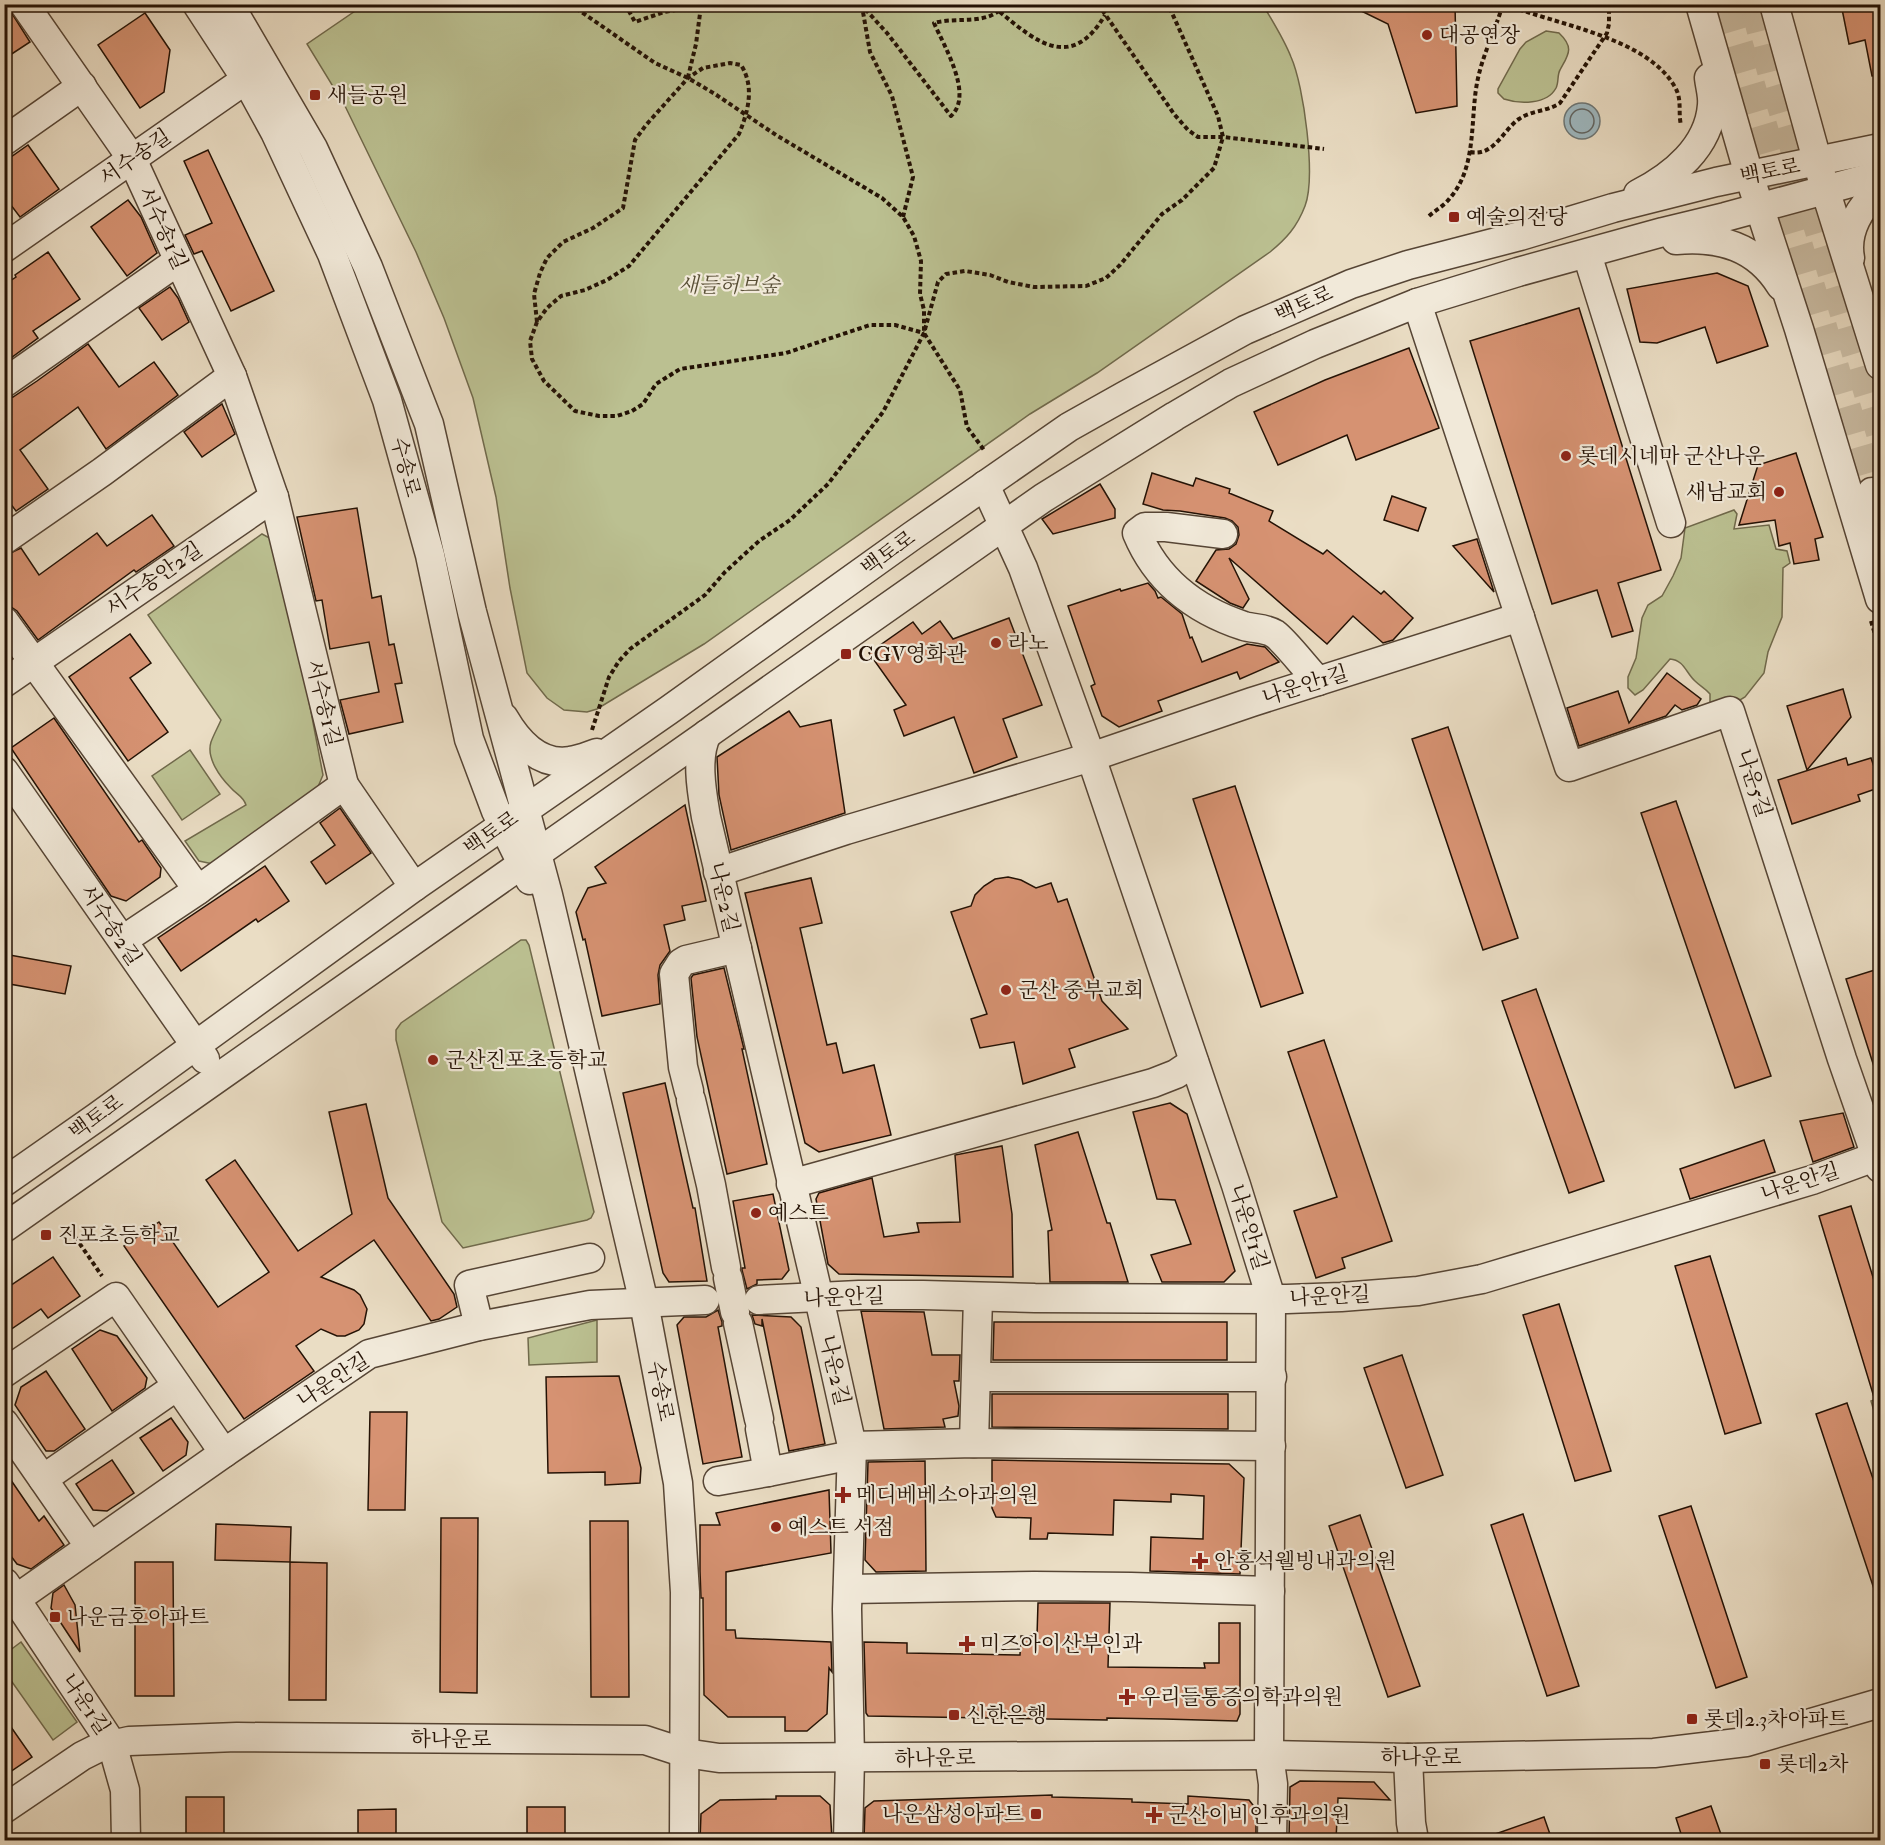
<svg xmlns="http://www.w3.org/2000/svg" width="1885" height="1845" font-family="'IM FELL Double Pica','Noto Serif KR',serif">
<rect width="100%" height="100%" fill="#eaddc4"/>
<filter id="stains"><feTurbulence type="fractalNoise" baseFrequency=".00333" numOctaves="4"/><feColorMatrix values="0 0 0 0 .2 0 0 0 0 .09 0 0 0 0 .02 0 0 0 .5 -.17"/></filter>
<radialGradient id="worn" r=".72"><stop offset=".6" stop-color="#630" stop-opacity="0"/><stop offset="1" stop-color="#630" stop-opacity=".3"/></radialGradient>
<g fill="#bbc091" stroke="#70694b" stroke-width="1.5">
<path d="M364,5H1263C1273,22 1284,39 1291,57C1304,86 1316,177 1305,206C1297,227 1286,239 1270,252L1097,373L1030,414L704,644L597,709L587,712L564,710L547,698L527,673L510,588L496,497L473,398L444,318L416,252L345,106L307,44Z"/>
<path d="M1546,31L1559,33C1575,48 1568,55 1560,70C1557,75 1559,82 1556,88C1547,105 1519,104 1504,99L1498,93V89L1520,49L1526,42Z"/>
<path d="M1734,510L1737,514L1734,529L1769,525L1776,549L1787,551L1790,563L1783,568L1782,617L1768,652L1764,673L1745,697L1735,703L1710,704V694C1705,688 1700,686 1695,681C1686,673 1684,660 1670,659L1643,690L1635,695L1628,688V677L1636,658L1642,618L1648,605L1662,596L1673,576L1681,558L1685,528Z"/>
<path d="M262,534L279,543L323,775L317,789L213,864L199,861L185,841L246,805C243,796 237,795 231,788C220,777 206,758 211,742C214,734 218,727 221,720L148,615Z"/>
<polygon points="190,750 220,794 182,820 152,776"/>
<polygon points="521,940 526,940 529,945 594,1212 591,1218 587,1220 463,1248 442,1222 396,1040 396,1030 401,1023"/>
<polygon points="597,1320 597,1362 529,1365 528,1338"/>
<polygon points="1880,1398 1880,1432 1871,1401"/>
<polygon points="21,1642 77,1722 53,1740 5,1672 5,1654"/>
</g>
<circle fill="#9eb8c0" stroke="#6d7675" stroke-width="1.5" cx="1582" cy="121" r="18"/>
<g fill="none" stroke-linecap="round" stroke-linejoin="round">
<circle stroke="#616562" stroke-width="1.5" cx="1582" cy="121" r="12"/>
</g>
<g fill="#d69272" stroke="#241205" stroke-width="1.5">
<polygon points="4,4 6,4 30,42 4,59"/>
<polygon points="1347,4 1455,4 1457,106 1416,113 1388,24"/>
<polygon points="1865,4 1881,4 1881,75 1872,76 1865,40 1849,44 1842,9"/>
<polygon points="145,13 170,50 164,92 140,108 98,45"/>
<polygon points="28,145 59,189 20,217 4,196 4,162"/>
<polygon points="208,150 274,291 231,311 202,251 194,254 185,235 212,223 184,161"/>
<polygon points="128,200 141,217 157,253 127,276 91,227"/>
<polygon points="48,252 80,299 33,331 38,338 4,363 4,285 16,277 15,275"/>
<polygon points="1717,273 1748,286 1768,346 1717,363 1705,327 1657,343 1640,342 1627,289"/>
<polygon points="170,287 178,298 189,322 162,340 139,308"/>
<polygon points="1579,308 1661,570 1618,583 1633,631 1612,637 1597,590 1552,604 1470,341"/>
<polygon points="88,344 119,387 154,362 178,395 106,449 78,407 20,450 48,489 16,511 4,495 4,399 13,397 37,381"/>
<polygon points="1409,348 1439,428 1356,460 1347,435 1278,465 1254,412 1325,380"/>
<polygon points="222,404 235,434 202,457 184,432"/>
<polygon points="1796,453 1823,537 1815,539 1819,560 1794,564 1790,543 1779,546 1775,520 1739,525 1758,465"/>
<polygon points="1152,473 1193,486 1196,478 1230,489 1229,493 1273,511 1269,521 1323,554 1327,550 1381,594 1384,591 1413,618 1393,640 1383,643 1353,616 1327,644 1229,558 1249,599 1243,608 1230,603 1196,581 1216,550 1229,549 1236,544 1239,535 1238,527 1232,521 1225,518 1180,511 1163,510 1143,504"/>
<polygon points="1100,484 1115,509 1115,518 1053,534 1042,519"/>
<polygon points="1392,496 1426,508 1418,531 1384,520"/>
<polygon points="357,508 372,598 381,596 389,645 394,644 402,683 395,684 403,722 349,734 340,700 379,692 369,642 330,649 322,600 316,601 297,517"/>
<polygon points="152,515 174,546 136,572 134,570 38,640 17,611 4,602 4,556 21,548 39,575 97,533 107,546"/>
<polygon points="1477,539 1494,592 1453,546"/>
<polygon points="1148,583 1155,591 1158,598 1161,597 1182,614 1190,638 1192,637 1202,662 1247,644 1265,647 1279,662 1240,679 1237,672 1158,701 1162,711 1119,727 1102,716 1091,686 1095,684 1068,606 1120,589 1121,591"/>
<polygon points="1009,618 1042,705 1003,719 1017,757 974,773 954,717 904,736 894,710 906,705 869,653 913,622 922,634 940,621 953,639"/>
<polygon points="130,634 151,663 130,678 168,732 128,761 69,677"/>
<polygon points="1667,673 1701,699 1697,705 1682,710 1675,705 1666,716 1579,746 1567,708 1618,691 1629,723"/>
<polygon points="1843,689 1851,717 1807,770 1787,706"/>
<polygon points="789,711 800,727 831,720 845,813 731,850 719,795 717,757"/>
<polygon points="54,718 139,842 142,840 161,868 160,877 126,901 111,896 11,748"/>
<polygon points="1448,727 1518,938 1483,950 1412,739"/>
<polygon points="1846,758 1848,765 1871,758 1881,787 1858,795 1860,801 1792,824 1778,780"/>
<polygon points="1235,786 1303,993 1261,1007 1193,799"/>
<polygon points="1676,801 1771,1076 1735,1088 1641,813"/>
<polygon points="685,805 706,901 682,906 685,920 664,925 670,951 660,965 658,975 660,1004 602,1016 585,939 583,940 576,912 588,888 606,883 595,867"/>
<polygon points="340,808 371,853 326,884 311,862 335,845 320,823"/>
<polygon points="265,866 289,901 258,922 256,919 181,971 158,938"/>
<polygon points="1008,877 1021,880 1036,888 1051,883 1058,902 1067,899 1102,1001 1128,1029 1069,1049 1075,1067 1023,1084 1014,1042 980,1048 971,1019 987,1014 951,912 971,906 975,895 984,886 995,879"/>
<polygon points="811,878 822,923 800,928 827,1045 836,1043 843,1073 874,1065 891,1135 819,1152 805,1143 745,893"/>
<polygon points="4,954 71,966 65,994 4,983"/>
<polygon points="724,968 744,1049 742,1049 767,1164 727,1174 697,1037 691,978 693,975"/>
<polygon points="1881,968 1881,1075 1877,1076 1846,979"/>
<polygon points="1536,989 1604,1181 1569,1193 1502,1001"/>
<polygon points="1324,1040 1392,1241 1342,1258 1345,1268 1316,1278 1294,1211 1337,1197 1288,1052"/>
<polygon points="665,1083 693,1208 695,1208 707,1281 669,1282 663,1273 623,1093"/>
<polygon points="1170,1103 1187,1114 1235,1271 1224,1282 1162,1282 1151,1255 1191,1244 1175,1200 1157,1199 1133,1112"/>
<polygon points="366,1104 388,1198 454,1294 457,1307 439,1319 431,1321 374,1240 321,1277 354,1290 360,1295 367,1309 364,1324 359,1330 345,1336 337,1336 321,1329 296,1346 314,1371 244,1419 124,1246 159,1222 218,1307 269,1272 206,1180 235,1160 298,1251 352,1214 329,1112"/>
<polygon points="1843,1113 1854,1147 1813,1162 1800,1121"/>
<polygon points="1078,1132 1107,1223 1110,1223 1128,1282 1050,1282 1048,1231 1052,1230 1035,1145"/>
<polygon points="1764,1140 1775,1172 1690,1199 1680,1169"/>
<polygon points="1002,1146 1012,1214 1013,1277 839,1274 828,1264 816,1199 819,1193 872,1178 884,1237 919,1232 917,1223 960,1222 955,1155"/>
<polygon points="773,1194 789,1270 782,1279 757,1280 757,1284 747,1289 742,1270 742,1268 745,1268 733,1201"/>
<polygon points="1851,1206 1881,1303 1881,1403 1876,1404 1819,1216"/>
<polygon points="1710,1256 1761,1423 1725,1434 1675,1266"/>
<polygon points="53,1257 80,1296 48,1318 41,1309 4,1334 4,1290"/>
<polygon points="1559,1304 1611,1471 1575,1481 1523,1315"/>
<polygon points="718,1310 722,1322 722,1326 718,1327 742,1457 703,1464 677,1325 684,1317 706,1317"/>
<polygon points="861,1311 924,1312 932,1355 960,1355 959,1381 954,1381 959,1406 958,1416 943,1419 945,1427 884,1429"/>
<polygon points="752,1315 791,1317 801,1327 825,1444 789,1451 762,1319 762,1326 755,1324"/>
<polygon points="994,1322 1227,1322 1227,1360 993,1360"/>
<polygon points="100,1330 117,1336 147,1378 145,1388 112,1411 72,1349"/>
<polygon points="1402,1355 1443,1475 1406,1488 1364,1368"/>
<polygon points="46,1371 85,1429 54,1451 46,1451 15,1405 21,1387"/>
<polygon points="619,1376 641,1468 640,1483 605,1485 605,1472 548,1473 546,1377"/>
<polygon points="992,1394 1228,1394 1228,1429 992,1427"/>
<polygon points="1847,1403 1881,1502 1881,1598 1877,1598 1816,1414"/>
<polygon points="370,1412 407,1412 405,1510 368,1510"/>
<polygon points="171,1418 188,1442 186,1455 163,1471 140,1438"/>
<polygon points="112,1460 134,1493 107,1511 93,1510 76,1484"/>
<polygon points="992,1460 1229,1464 1244,1478 1240,1574 1150,1571 1151,1537 1203,1539 1204,1496 1171,1494 1171,1502 1114,1500 1113,1535 1048,1533 1047,1539 1030,1539 1031,1518 996,1517 992,1508"/>
<polygon points="925,1461 926,1571 876,1572 865,1560 868,1462"/>
<polygon points="4,1470 39,1521 44,1516 64,1545 31,1569 17,1564 4,1547"/>
<polygon points="829,1490 831,1553 726,1572 726,1630 735,1630 736,1638 831,1642 832,1672 829,1668 827,1714 807,1731 785,1731 785,1717 728,1717 704,1695 703,1598 701,1598 700,1571 700,1525 720,1525 716,1513"/>
<polygon points="1691,1506 1747,1677 1716,1688 1659,1516"/>
<polygon points="1523,1514 1579,1686 1547,1696 1491,1525"/>
<polygon points="1360,1515 1420,1686 1388,1697 1329,1526"/>
<polygon points="441,1518 478,1518 477,1693 440,1692"/>
<polygon points="590,1521 628,1521 629,1697 591,1697"/>
<polygon points="216,1524 291,1527 290,1562 215,1560"/>
<polygon points="135,1562 173,1562 174,1696 135,1696"/>
<polygon points="290,1562 327,1563 326,1700 289,1700"/>
<polygon points="64,1585 75,1605 80,1652 51,1608 53,1593"/>
<polygon points="1038,1603 1110,1603 1108,1667 1205,1668 1204,1663 1219,1663 1219,1623 1240,1623 1240,1714 1237,1721 1164,1719 1107,1718 1107,1720 868,1716 866,1713 864,1642 907,1643 907,1653 1020,1655 1021,1636 1037,1636"/>
<polygon points="4,1717 32,1757 4,1776"/>
<polygon points="1300,1781 1374,1782 1390,1800 1338,1798 1336,1840 1289,1840 1290,1787"/>
<polygon points="1052,1795 1052,1797 1132,1799 1132,1802 1188,1804 1188,1796 1249,1800 1256,1809 1256,1840 864,1840 865,1808 874,1801"/>
<polygon points="776,1796 820,1796 830,1805 832,1840 700,1840 701,1814 720,1800 776,1799"/>
<rect x="186" y="1797" width="38" height="43"/>
<polygon points="1711,1806 1723,1840 1683,1840 1676,1818"/>
<rect x="527" y="1807" width="38" height="33"/>
<polygon points="396,1809 396,1840 358,1840 358,1810"/>
<polygon points="1544,1817 1552,1840 1485,1840 1484,1838"/>
</g>
<g fill="none" stroke-linecap="round" stroke-linejoin="round">
<g stroke="#ccbfa7" stroke-width="28" stroke-dasharray="28 14" stroke-linecap="butt">
<polyline points="1727,4 1872,492"/>
<polyline points="1754,4 1773,79 1880,433"/>
</g>
<defs>
<g id="minor">
<polyline points="24,4 132,159 232,376 274,497 344,785 198,890 135,932"/>
<polyline points="197,4 246,79 275,132 332,254 387,400 430,555 469,739 496,811 530,880"/>
<polyline points="229,4 313,148 368,267 429,424 472,612 548,895 644,1303 678,1483 685,1592 684,1840"/>
<polyline points="1700,4 1749,175 1799,329 1880,599"/>
<polyline points="1774,4 1825,189 1880,365"/>
<polyline points="4,141 82,86"/>
<path d="M1638,194C1673,176 1709,147 1712,105C1713,96 1710,87 1709,78"/>
<path d="M1676,240C1720,236 1757,247 1781,286"/>
<polyline points="4,248 261,69"/>
<polyline points="1587,254 1671,523"/>
<path d="M1850,258C1845,231 1860,206 1880,190"/>
<polyline points="1417,303 1569,767 1730,711 1842,1059 1880,1168"/>
<polyline points="4,383 178,261"/>
<polyline points="985,485 1023,568 1091,757 1236,1185 1271,1298 1269,1755 1273,1784 1272,1840"/>
<polyline points="1872,492 1880,520"/>
<path d="M1223,534L1166,527H1145L1137,533C1157,581 1195,610 1244,626C1254,629 1266,628 1275,634C1286,642 1307,670 1318,681"/>
<polyline points="4,540 102,472 232,376"/>
<polyline points="4,621 198,890"/>
<polyline points="4,683 274,497"/>
<path d="M504,718C518,742 540,766 570,761C579,760 588,756 597,753"/>
<path d="M707,734C695,757 702,793 706,817L819,1298L852,1446L847,1609L850,1759L848,1840"/>
<polyline points="4,771 205,1059"/>
<polyline points="344,785 414,887"/>
<polyline points="718,872 846,830 1091,757 1252,702 1520,617"/>
<polyline points="689,1091 683,1067 674,974 681,963 686,960 737,948"/>
<polyline points="691,1100 711,1185 726,1267"/>
<polyline points="4,1182 97,1117 414,887 669,710 912,536 1069,427 1126,395 1245,330 1351,284 1408,265 1520,236 1613,208 1716,182 1880,148"/>
<polyline points="791,1184 1153,1083 1176,1074 1194,1062"/>
<polyline points="4,1228 1043,498 1175,416 1231,383 1315,344 1417,303 1518,272 1663,232 1725,217 1880,175"/>
<polyline points="728,1278 735,1312"/>
<polyline points="759,1300 859,1295 923,1295 1035,1298 1287,1299 1341,1297 1418,1291 1482,1279 1812,1180 1880,1155"/>
<polyline points="738,1323 759,1419"/>
<polyline points="479,1326 469,1285 590,1258"/>
<polyline points="4,1373 116,1297 224,1453"/>
<polyline points="977,1377 1272,1377"/>
<polyline points="4,1423 90,1547"/>
<polyline points="760,1429 768,1472 852,1455"/>
<polyline points="974,1443 978,1297"/>
<polyline points="852,1446 974,1443 1271,1446"/>
<polyline points="43,1479 177,1386"/>
<polyline points="718,1481 768,1472"/>
<polyline points="5,1583 112,1744 125,1790 126,1840"/>
<polyline points="848,1589 1034,1586 1131,1587 1270,1591"/>
<polyline points="16,1599 224,1453 369,1354 479,1326 590,1305 705,1300"/>
<polyline points="1408,1758 1411,1823 1414,1840"/>
<polyline points="4,1809 82,1756 98,1748 129,1741 237,1737 645,1740 685,1753 719,1758 1269,1755 1408,1758 1654,1753 1746,1742 1880,1703"/>
</g>
</defs>
<use href="#minor" stroke="#564535" stroke-width="31"/>
<g stroke="#241205" stroke-width="4" stroke-dasharray="4.5 3" stroke-linecap="butt">
<polyline points="570,4 655,63 688,78 715,94 776,135 882,198 903,217 914,236 921,261 920,294 924,310 924,333 960,390 967,427 984,450"/>
<polyline points="625,4 635,22 664,12 701,6 696,44 688,77"/>
<path d="M1000,4V12C1037,43 1072,71 1105,15"/>
<polyline points="1098,4 1174,114 1188,130 1198,137 1223,137 1324,149"/>
<path d="M1505,4C1555,25 1649,37 1676,89C1682,101 1678,113 1681,125"/>
<path d="M1470,152C1494,157 1503,130 1519,119C1532,110 1546,112 1560,103L1607,33L1609,24V4"/>
<path d="M1429,216C1436,210 1445,205 1450,198C1477,167 1470,121 1477,83C1482,56 1495,31 1503,4"/>
<path d="M903,217L913,177L892,96L870,52L863,12L866,10L887,33L951,116C974,95 944,46 934,23C960,16 987,27 1006,4"/>
<path d="M537,322L534,294L540,273L547,258L563,242L593,228L623,208L635,140L646,125L688,78L703,68L730,63L741,65C755,87 748,112 739,134L629,266L607,280L585,290L561,296L547,308L537,322L530,341L532,359L544,381L575,411L599,416H617L632,411L643,404L656,384L680,369L786,353L870,325H895L924,333"/>
<polyline points="1871,621 1880,651"/>
<polyline points="592,730 609,677 619,661 630,649 705,595 725,572 759,541 790,520 828,484 883,412 924,333 938,282 946,274 965,271 990,275 1008,282 1034,287 1086,286 1106,278 1120,265 1162,214 1182,200 1214,168 1223,137 1218,116 1168,4"/>
<polyline points="71,1231 102,1276"/>
</g>
<use href="#minor" stroke="#f1e9d9" stroke-width="28"/>
</g>
<g fill="#8f2418" stroke="#f1e9d9" stroke-width="2">
<circle cx="1427" cy="35" r="6"/>
<rect x="309" y="89" width="12" height="12" rx="3"/>
<rect x="1448" y="211" width="12" height="12" rx="3"/>
<circle cx="1566" cy="456" r="6"/>
<circle cx="1779" cy="492" r="6"/>
<circle cx="996" cy="643" r="6"/>
<rect x="840" y="648" width="12" height="12" rx="3"/>
<circle cx="1006" cy="990" r="6"/>
<circle cx="433" cy="1060" r="6"/>
<circle cx="756" cy="1213" r="6"/>
<rect x="40" y="1229" width="12" height="12" rx="3"/>
<path d="M840 1486h6v6h6v6h-6v6h-6v-6h-6v-6h6z"/>
<circle cx="776" cy="1527" r="6"/>
<path d="M1197 1552h6v6h6v6h-6v6h-6v-6h-6v-6h6z"/>
<rect x="49" y="1611" width="12" height="12" rx="3"/>
<path d="M964 1635h6v6h6v6h-6v6h-6v-6h-6v-6h6z"/>
<path d="M1124 1688h6v6h6v6h-6v6h-6v-6h-6v-6h6z"/>
<rect x="948" y="1709" width="12" height="12" rx="3"/>
<rect x="1686" y="1713" width="12" height="12" rx="3"/>
<rect x="1759" y="1758" width="12" height="12" rx="3"/>
<rect x="1030" y="1808" width="12" height="12" rx="3"/>
<path d="M1151 1806h6v6h6v6h-6v6h-6v-6h-6v-6h6z"/>
</g>
<g text-anchor="middle" stroke-width="4.5" stroke-linejoin="round" paint-order="stroke">
<g font-size="21" fill="#241205" stroke="#f1e9d9" text-anchor="start">
<text x="1439" y="42">대공연장</text>
<text x="327" y="102">새들공원</text>
<text x="1466" y="224">예술의전당</text>
<text x="1578" y="463">롯데시네마 군산나운</text>
<text x="1767" y="499" text-anchor="end">새남교회</text>
<text x="1008" y="650">라노</text>
<text x="858" y="661">CGV영화관</text>
<text x="1018" y="997">군산 중부교회</text>
<text x="445" y="1067">군산진포초등학교</text>
<text x="768" y="1220">예스트</text>
<text x="58" y="1242">진포초등학교</text>
<text x="856" y="1502">메디베베소아과의원</text>
<text x="788" y="1534">예스트 서점</text>
<text x="1214" y="1568">안홍석웰빙내과의원</text>
<text x="67" y="1624">나운금호아파트</text>
<text x="980" y="1651">미즈아이산부인과</text>
<text x="1140" y="1704">우리들통증의학과의원</text>
<text x="966" y="1722">신한은행</text>
<text x="1704" y="1726">롯데2.3차아파트</text>
<text x="1777" y="1771">롯데2차</text>
<text x="1024" y="1821" text-anchor="end">나운삼성아파트</text>
<text x="1168" y="1822">군산이비인후과의원</text>
</g>
<g font-size="21" fill="#241205" stroke="#f1e9d9">
<text transform="translate(135 157) rotate(-35)" y="7">서수송길</text>
<text transform="translate(1770 171) rotate(-11)" y="7">백토로</text>
<text transform="translate(163 228) rotate(65)" y="7">서수송1길</text>
<text transform="translate(1304 304) rotate(-24)" y="7">백토로</text>
<text transform="translate(406 467) rotate(75)" y="7">수송로</text>
<text transform="translate(888 553) rotate(-36)" y="7">백토로</text>
<text transform="translate(154 579) rotate(-35)" y="7">서수송안2길</text>
<text transform="translate(1305 685) rotate(-17)" y="7">나운안1길</text>
<text transform="translate(324 703) rotate(76)" y="7">서수송1길</text>
<text transform="translate(1754 783) rotate(72)" y="7">나운5길</text>
<text transform="translate(491 833) rotate(-35)" y="7">백토로</text>
<text transform="translate(724 897) rotate(77)" y="7">나운2길</text>
<text transform="translate(111 925) rotate(56)" y="7">서수송2길</text>
<text transform="translate(96 1117) rotate(-36)" y="7">백토로</text>
<text transform="translate(1800 1182) rotate(-18)" y="7">나운안길</text>
<text transform="translate(1249 1227) rotate(73)" y="7">나운안1길</text>
<text transform="translate(1330 1296) rotate(-3)" y="7">나운안길</text>
<text transform="translate(844 1297) rotate(-2)" y="7">나운안길</text>
<text transform="translate(835 1370) rotate(77)" y="7">나운2길</text>
<text transform="translate(333 1380) rotate(-33)" y="7">나운안길</text>
<text transform="translate(661 1391) rotate(79)" y="7">수송로</text>
<text transform="translate(86 1704) rotate(56)" y="7">나운1길</text>
<text x="451" y="1746">하나운로</text>
<text x="1421" y="1764">하나운로</text>
<text transform="translate(935 1758) rotate(-1)" y="7">하나운로</text>
</g>
<g font-size="21" font-style="italic" fill="#594f36" stroke="#f1e9d9">
<text x="729" y="292">새들허브숲</text>
</g>
</g>
<rect width="1885" height="1845" fill="none" stroke="#eaddc4" stroke-width="24"/>
<rect x="6" y="6" width="1873" height="1833" fill="none" stroke="#241205" stroke-width="3"/>
<rect x="12" y="12" width="1861" height="1821" fill="none" stroke="#241205" stroke-width="1.5"/>
<rect width="100%" height="100%" filter="url(#stains)"/>
<rect width="100%" height="100%" fill="url(#worn)"/>
</svg>
